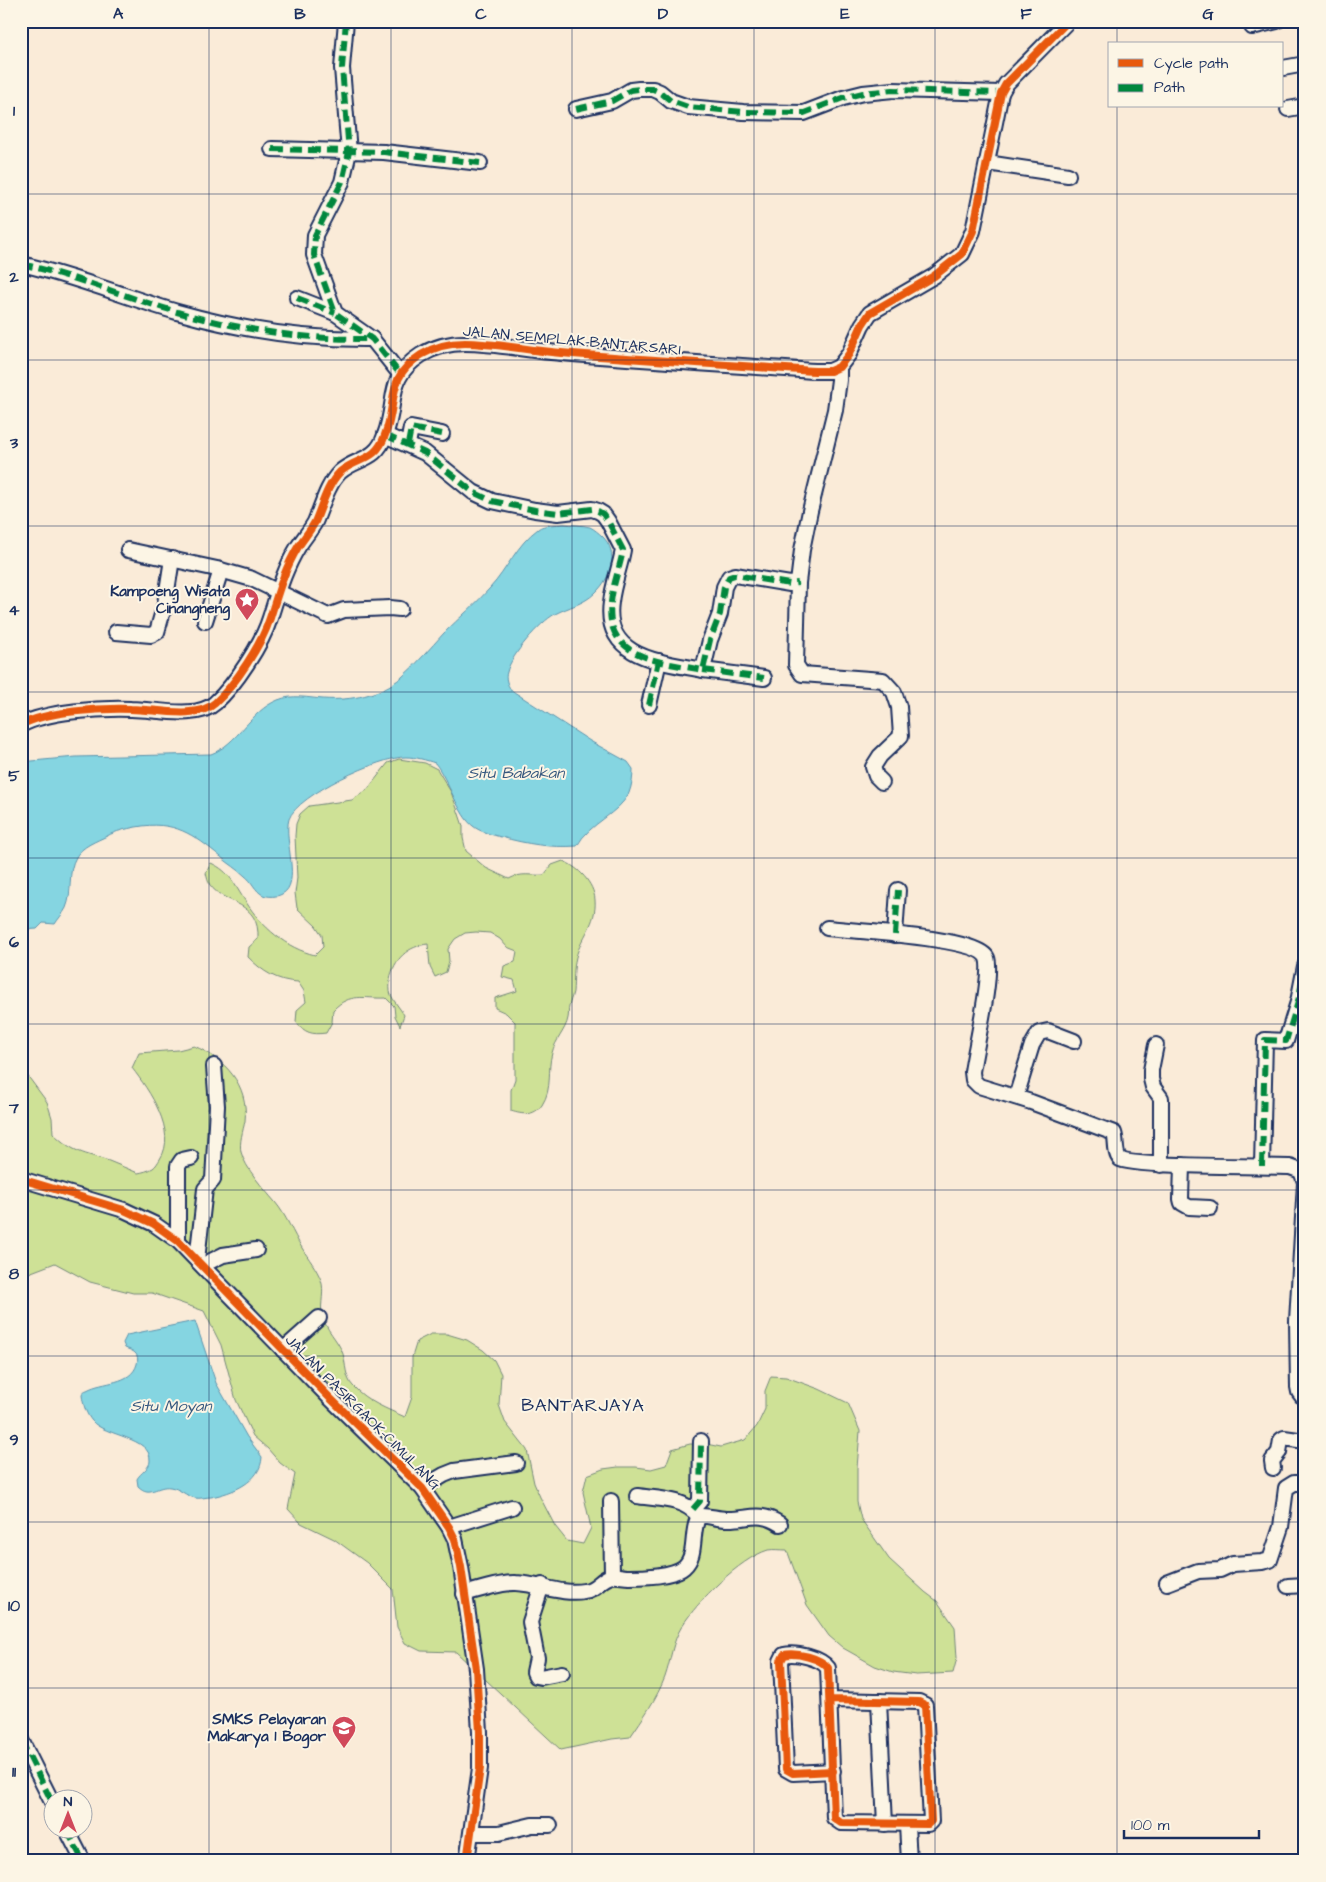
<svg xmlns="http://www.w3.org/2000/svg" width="1326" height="1882" font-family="'Architects Daughter',sans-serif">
<rect width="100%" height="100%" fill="#faebd8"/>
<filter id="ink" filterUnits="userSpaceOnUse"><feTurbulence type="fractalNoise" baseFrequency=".02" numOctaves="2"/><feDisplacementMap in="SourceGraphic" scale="10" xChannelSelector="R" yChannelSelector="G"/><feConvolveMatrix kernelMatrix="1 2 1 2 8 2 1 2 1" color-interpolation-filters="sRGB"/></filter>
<g filter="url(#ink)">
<g fill="#cee196" stroke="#74887a">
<path d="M399,759L425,763L437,769L451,792L459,814L463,826V838L466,851L486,868L509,879C522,872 530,876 544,875L552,865L563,861C578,867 594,883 595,900C597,923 581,937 576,957C573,969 574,980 573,992C572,997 570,1001 569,1007C568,1010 569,1014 568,1018C566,1030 555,1040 552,1053C547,1070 553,1088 542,1105C534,1116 523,1115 511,1111V1090L515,1079V1022L506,1013L495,1008V998L517,991L514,980L502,977L504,966L515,962L517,951L507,947L500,939L490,933L476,932L465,933L455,939L448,949L449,961L446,972L435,977L430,967L428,944C408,946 394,959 390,979C390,984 389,991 391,995C394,1002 400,1008 404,1015L400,1026L395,1016L394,1006L386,998C364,999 350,992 333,1010L332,1022L326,1033C312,1035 305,1033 296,1022L297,1010L306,1002L304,991L298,982C277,981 263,972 248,957L249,947L258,939C260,900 225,906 210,885C208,882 207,877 206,873L211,863C231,872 234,885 246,902C262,927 286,948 315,955L323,947L322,935L316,926L297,908L295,893L297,878L295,836L296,824L300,814L309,806L352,800L367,790L388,763Z"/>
<path d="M194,1046C225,1059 249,1085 245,1121C243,1131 239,1142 241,1152C245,1168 264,1189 275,1202C286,1215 293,1233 302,1248C308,1258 317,1269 321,1280C325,1291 320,1304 322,1314C325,1330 338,1339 343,1354C346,1364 345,1378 353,1386C366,1401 387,1409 405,1417L412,1397V1357L417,1341L431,1334H447L467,1340L483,1350L494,1360L501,1374L499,1405L505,1422L527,1450L534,1483L540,1497L555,1526L567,1541L583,1544L591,1528L583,1492L587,1475L603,1469L618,1467H636L651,1469L666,1465L672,1449L690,1444H706L721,1447L745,1440L757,1426L765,1409V1391L771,1376L786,1377L819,1389L848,1403L860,1431L857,1468V1502L861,1519L889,1559L925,1592L937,1601L955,1627L957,1658L953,1673L916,1675L893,1672L875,1666L843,1648L829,1636L807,1605L787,1550C781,1550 773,1549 768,1550C739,1559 698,1601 682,1626C672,1642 671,1660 665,1677C657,1698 643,1718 630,1737L612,1739L561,1750L456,1652L421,1651L405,1643L397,1627L393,1589L367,1563L334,1539L301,1523L288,1509L295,1474L280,1463L268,1449L253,1436L236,1400L221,1345L204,1311L152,1293H133L90,1282L55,1263L21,1276V1067L47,1102L52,1118L53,1133C73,1153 84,1153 109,1161C119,1165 128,1169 138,1173C143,1172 148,1171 153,1168C156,1166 158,1162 160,1159C178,1132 149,1090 132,1068L139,1053L178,1050Z"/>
</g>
<g fill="#85d5e1" stroke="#5b93ad">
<path d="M564,524C572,525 582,525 590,527C594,529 599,533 602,536C620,553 611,578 595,593C584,604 568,607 555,614C540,622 511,655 507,672C505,678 507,684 511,690L590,741L628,762L633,769C633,777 632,785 629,793C619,814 589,823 577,846C550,848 527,844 501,837C493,835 480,832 473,826C459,816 448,779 435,763C426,760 416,757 406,757C381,756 297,795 289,819C283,840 302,884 282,894C277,897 268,897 263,895C255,891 252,881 245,876C238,869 229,864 221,857C193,834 174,820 136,827C126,829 116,831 107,836C97,841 82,846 76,857C67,872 73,892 66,908C63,914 58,919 55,924L43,923L37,929L21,930V762L76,757L211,754C238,744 250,711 278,700C292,694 309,698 323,699C351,701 380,695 402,677C417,664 430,648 444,633C459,618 476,604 490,588C507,570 517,544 538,529C544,524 556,525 564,524Z"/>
<path d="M195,1321L216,1383L247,1437L262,1457C261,1482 232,1493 211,1497C206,1497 200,1499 195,1498C186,1496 179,1488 170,1487C157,1485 150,1498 138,1486L137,1479C140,1473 150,1468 150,1461C152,1437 104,1436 92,1421C86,1414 83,1404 82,1395C84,1392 83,1391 87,1390C103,1381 131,1385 137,1364C140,1353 133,1351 125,1348L123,1343L127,1335Z"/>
</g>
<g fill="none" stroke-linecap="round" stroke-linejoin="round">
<defs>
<g id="minor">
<polyline points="346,21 342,68 349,152 342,182 315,235 314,255 335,313 372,339 400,374"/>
<polyline points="1252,27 1277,21"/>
<polyline points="1283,68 1305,64"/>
<polyline points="576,109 612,101 631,90 639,89 653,89 660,92 671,101 688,107 743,112 804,113 843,98 863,93 893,90 1001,93"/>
<polyline points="1288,109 1305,106"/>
<polyline points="272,149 384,152 480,163"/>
<polyline points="987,163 1068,175"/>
<path d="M21,264C75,276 125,297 177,312C241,330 306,340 372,339"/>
<polyline points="297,298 335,313"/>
<polyline points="839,367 839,380 835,410 810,511 802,550 798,583 796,665 802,674 883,680 894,692 899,707 901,736 880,756 873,767 876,776 882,782"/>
<path d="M385,435L425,453L473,492L492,501L535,510L558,513L592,509L598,511L603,514L608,521L623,550C620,567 613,584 611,602C603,659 662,662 703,670L710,640L720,614L724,587L729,577L735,575L790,584L798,583"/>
<polyline points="408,444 411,428 442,434"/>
<polyline points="128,550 217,569 252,579 328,616 344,610 390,608 400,609"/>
<polyline points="205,621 221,570"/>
<polyline points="116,632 151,635 157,632 165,604 172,559"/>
<polyline points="703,670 764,678"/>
<polyline points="649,705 659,661"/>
<path d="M21,725C46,711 102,708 131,709C155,709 197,720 215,703C235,685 262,644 270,618C278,593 284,570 298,547C303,539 310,531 315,522C322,506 327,485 340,472C357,457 376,462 385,435C398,401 385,378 421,355C434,347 451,343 465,343C497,343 530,351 561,353C646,360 731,365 815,371H830L839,367L849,354L862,325L870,313L934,276L962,254L973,231L1001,93L1006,84L1068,21"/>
<path d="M827,928C852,931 978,937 987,958C993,974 975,1050 972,1072L973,1080L979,1086L1031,1102L1114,1133C1117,1141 1114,1153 1120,1159C1130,1167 1267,1166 1290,1167L1301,1171L1305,1182"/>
<polyline points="895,935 898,890"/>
<polyline points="1156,1045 1151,1070 1151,1079 1153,1087 1161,1098 1161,1165"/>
<polyline points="1016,1097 1032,1045 1039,1033 1048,1031 1074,1041"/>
<polyline points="1182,1165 1181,1199 1182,1203 1189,1207 1210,1208"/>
<polyline points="1262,1166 1265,1040 1286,1041 1298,1002 1305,966"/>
<polyline points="21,1179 124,1210 154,1224 178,1241 329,1397 422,1488 449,1527 455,1539 461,1567 476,1669 480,1732 480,1768 467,1861"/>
<polyline points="1305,1183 1297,1321 1298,1387 1299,1392 1305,1400"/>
<polyline points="178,1241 178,1166 182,1160 191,1158"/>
<polyline points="197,1260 205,1189 213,1180 217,1106 214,1066"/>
<polyline points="203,1265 223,1255 256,1250"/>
<polyline points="283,1350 319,1318"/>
<polyline points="1273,1468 1272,1461 1279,1452 1281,1440 1284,1438 1305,1441"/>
<polyline points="422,1488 444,1475 454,1471 516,1463"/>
<path d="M637,1496C657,1499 685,1498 698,1516"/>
<polyline points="611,1501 612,1576"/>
<polyline points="693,1509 700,1501 701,1441"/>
<polyline points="449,1527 512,1507"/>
<polyline points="1167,1583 1198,1571 1220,1570 1233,1564 1262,1562 1270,1560 1281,1527 1286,1488 1294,1483 1305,1483"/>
<polyline points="542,1585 530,1622 537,1658 534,1672 536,1676 541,1677 562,1673"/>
<polyline points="1288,1586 1305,1585"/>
<path d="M464,1594C479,1590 502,1582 516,1583C539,1584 562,1595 584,1591C597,1590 601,1577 613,1576C618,1575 623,1577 629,1577C642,1577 674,1576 684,1567C698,1555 690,1531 699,1516C708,1515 717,1519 726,1519C748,1520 759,1510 780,1524"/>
<path d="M831,1700L919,1702L925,1705L931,1821L928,1824L841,1823L834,1818L828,1668C821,1658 796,1652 784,1655L781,1661L786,1769L793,1773L833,1771"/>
<polyline points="879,1701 885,1824"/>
<polyline points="21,1740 52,1802"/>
<polyline points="907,1825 909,1861"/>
<polyline points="67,1830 83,1861"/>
<polyline points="472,1833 499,1833 532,1825 550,1825"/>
</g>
</defs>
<use href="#minor" stroke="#1b2f5e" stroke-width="18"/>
<use href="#minor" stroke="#fcf5e5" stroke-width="14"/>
<g stroke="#00873e" stroke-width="6" stroke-dasharray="12 6" stroke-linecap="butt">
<polyline points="346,21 342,68 349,152 342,182 315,235 314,255 335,313 372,339 400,374"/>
<polyline points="576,109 612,101 631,90 639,89 653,89 660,92 671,101 688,107 743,112 804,113 843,98 863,93 893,90 1001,93"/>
<polyline points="272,149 384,152 480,163"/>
<path d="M21,264C75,276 125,297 177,312C241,330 306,340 372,339"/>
<polyline points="297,298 335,313"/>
<path d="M385,435L425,453L473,492L492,501L535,510L558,513L592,509L598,511L603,514L608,521L623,550C620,567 613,584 611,602C603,659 662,662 703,670L710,640L720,614L724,587L729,577L735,575L790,584L798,583"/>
<polyline points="408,444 411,428 442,434"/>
<polyline points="703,670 764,678"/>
<polyline points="649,705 659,661"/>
<polyline points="895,935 898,890"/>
<polyline points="1262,1166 1265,1040 1286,1041 1298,1002 1305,966"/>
<polyline points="693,1509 700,1501 701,1441"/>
<polyline points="21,1740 52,1802"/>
<polyline points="67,1830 83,1861"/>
</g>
<defs>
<g id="cycleway">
<path d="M21,725C46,711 102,708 131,709C155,709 197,720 215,703C235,685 262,644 270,618C278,593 284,570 298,547C303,539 310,531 315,522C322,506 327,485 340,472C357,457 376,462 385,435C398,401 385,378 421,355C434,347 451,343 465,343C497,343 530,351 561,353C646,360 731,365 815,371H830L839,367L849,354L862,325L870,313L934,276L962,254L973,231L1001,93L1006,84L1068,21"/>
<polyline points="21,1179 124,1210 154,1224 178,1241 329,1397 422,1488 449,1527 455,1539 461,1567 476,1669 480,1732 480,1768 467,1861"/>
<path d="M831,1700L919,1702L925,1705L931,1821L928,1824L841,1823L834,1818L828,1668C821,1658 796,1652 784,1655L781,1661L786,1769L793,1773L833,1771"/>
</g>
</defs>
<use href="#cycleway" stroke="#fcf5e5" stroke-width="11"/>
<use href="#cycleway" stroke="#e8590c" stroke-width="8"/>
</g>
</g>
<path fill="none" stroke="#1b2f5e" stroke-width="1" stroke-opacity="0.55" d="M209,21V1861M391,21V1861M572,21V1861M754,21V1861M935,21V1861M1117,21V44M1117,106V1861M21,194H1305M21,360H1305M21,526H1305M21,692H1305M21,858H1305M21,1024H1305M21,1190H1305M21,1356H1305M21,1522H1305M21,1688H1305"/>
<defs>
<symbol id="sight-pin" viewBox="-11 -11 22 30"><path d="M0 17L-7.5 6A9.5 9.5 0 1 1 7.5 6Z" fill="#d1495b" stroke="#fcf5e5"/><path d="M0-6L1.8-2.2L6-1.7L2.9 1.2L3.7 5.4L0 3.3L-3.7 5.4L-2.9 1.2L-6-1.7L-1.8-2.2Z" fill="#fff"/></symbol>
<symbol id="school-pin" viewBox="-11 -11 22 30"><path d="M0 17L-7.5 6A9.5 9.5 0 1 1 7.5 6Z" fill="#d1495b" stroke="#fcf5e5"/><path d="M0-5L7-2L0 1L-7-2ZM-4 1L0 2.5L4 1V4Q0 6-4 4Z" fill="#fff"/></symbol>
</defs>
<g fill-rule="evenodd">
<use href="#sight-pin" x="233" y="586" width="28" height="38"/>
<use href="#school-pin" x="330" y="1714" width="28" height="38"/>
</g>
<g text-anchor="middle" stroke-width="4" stroke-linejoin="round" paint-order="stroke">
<g font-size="15" fill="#1b2f5e" stroke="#fcf5e5">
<text transform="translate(572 340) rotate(5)" y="5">JALAN SEMPLAK–BANTARSARI</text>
<text transform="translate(363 1412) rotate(45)" y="5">JALAN PASIRGAOK–CIMULANG</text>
</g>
<g font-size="15" font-weight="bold" fill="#1b2f5e" stroke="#fcf5e5" text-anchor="end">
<text x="230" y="596">Kampoeng Wisata<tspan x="230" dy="17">Cinangneng</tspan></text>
<text x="326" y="1724">SMKS Pelayaran<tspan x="326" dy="17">Makarya 1 Bogor</tspan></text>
</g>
<g font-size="16" font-style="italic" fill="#36587f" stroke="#fcf5e5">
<text x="516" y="778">Situ Babakan</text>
<text x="171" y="1411">Situ Moyan</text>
</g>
<g font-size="18" letter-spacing="1" fill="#1b2f5e" stroke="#fcf5e5">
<text x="583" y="1411">BANTARJAYA</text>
</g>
</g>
<rect width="1326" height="1882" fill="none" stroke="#fcf5e5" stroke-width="55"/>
<rect x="1108" y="42" width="175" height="65" fill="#fcf5e5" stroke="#a2a6af"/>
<rect x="1118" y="59" width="25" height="8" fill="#e8590c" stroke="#a2a6af"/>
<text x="1154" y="68" font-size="15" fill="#1b2f5e">Cycle path</text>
<rect x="1118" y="84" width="25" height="8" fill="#00873e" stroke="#a2a6af"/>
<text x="1154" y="92" font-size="15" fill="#1b2f5e">Path</text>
<g transform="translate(68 1814)"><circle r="24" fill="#fcf5e5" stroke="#a2a6af"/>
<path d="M0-4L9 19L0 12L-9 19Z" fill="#d1495b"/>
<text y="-8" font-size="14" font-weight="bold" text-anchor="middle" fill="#1b2f5e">N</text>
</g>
<path d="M1124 1830v8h135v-8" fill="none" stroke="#1b2f5e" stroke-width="2.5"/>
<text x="1131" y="1830" font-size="15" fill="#1b2f5e" stroke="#fcf5e5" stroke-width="4" paint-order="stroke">100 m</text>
<rect x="28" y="28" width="1270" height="1826" fill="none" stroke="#1b2f5e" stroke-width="2"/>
<g font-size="16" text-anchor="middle" font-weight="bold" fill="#1b2f5e">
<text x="118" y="19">A</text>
<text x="300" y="19">B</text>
<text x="481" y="19">C</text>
<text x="663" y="19">D</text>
<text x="845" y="19">E</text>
<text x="1026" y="19">F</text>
<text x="1208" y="19">G</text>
<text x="14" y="116">1</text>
<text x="14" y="282">2</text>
<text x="14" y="448">3</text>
<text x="14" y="615">4</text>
<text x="14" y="781">5</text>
<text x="14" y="947">6</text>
<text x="14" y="1113">7</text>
<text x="14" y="1279">8</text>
<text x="14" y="1445">9</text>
<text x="14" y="1611">10</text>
<text x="14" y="1777">11</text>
</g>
</svg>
